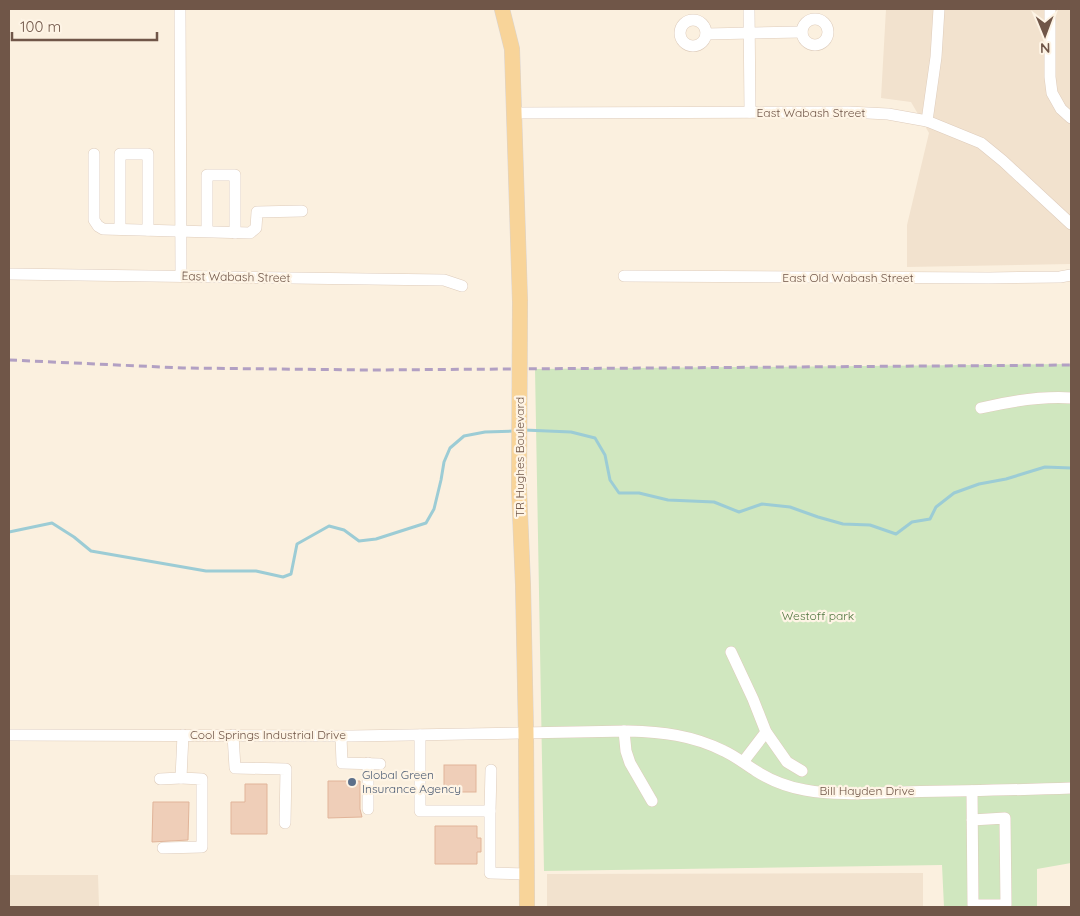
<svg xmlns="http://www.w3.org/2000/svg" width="1080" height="916" font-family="Quicksand,sans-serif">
<rect width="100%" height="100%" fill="#fbf0df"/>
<g fill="#f2e2ce">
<polygon points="886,9 1071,9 1071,264 907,267 907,225 929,133 911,102 881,98"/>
<polygon points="923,873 923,907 547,907 547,874"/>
<polygon points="9,875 98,875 99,907 9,907"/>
</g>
<polygon fill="#d0e7bf" points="1071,364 1071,863 1037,869 1037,907 944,907 942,865 544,871 535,369"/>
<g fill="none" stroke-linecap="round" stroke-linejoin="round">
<g stroke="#9cccd5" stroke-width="3">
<polyline points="524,430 571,432 595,438 605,455 610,480 619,493 639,493 668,500 714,502 739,512 762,504 790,507 818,517 843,524 870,525 896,534 912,522 930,519 936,507 954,493 979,484 1006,479 1045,467 1071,468"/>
<polyline points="9,532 52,523 74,537 91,551 206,571 256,571 283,577 291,574 297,544 329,526 344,530 359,541 376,539 426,523 434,509 441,480 444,462 450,448 464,436 485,432 515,431"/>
</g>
</g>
<g fill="#efceb8" stroke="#e1b499">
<rect x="444" y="765" width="32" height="27"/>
<polygon points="328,781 360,781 360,809 362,817 328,818"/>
<polygon points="245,784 267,784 267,834 231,834 231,802 245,802"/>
<polygon points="153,802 189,802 188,840 152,842"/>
<polygon points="435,826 477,826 477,838 481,838 481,852 477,852 477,864 435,864"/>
</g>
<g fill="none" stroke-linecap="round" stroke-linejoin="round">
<defs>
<g id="minor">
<polyline points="180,9 181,276"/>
<polyline points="749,9 750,112"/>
<polyline points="1050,9 1050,77 1052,93 1061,109 1071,118"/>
<circle cx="815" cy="32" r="13"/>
<circle cx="693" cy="33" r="13"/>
<polyline points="706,34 802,32"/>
<polyline points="515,113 848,112 888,114 927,121 981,143 1003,161 1071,224"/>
<polyline points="927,121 936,57 939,9"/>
<polyline points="94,154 94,220 98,226 103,229 250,233 256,228 257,212 302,211"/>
<polyline points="120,229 120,154 148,154 148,230"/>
<polyline points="207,231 207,175 235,175 235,233"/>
<polyline points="9,274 444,280 462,286"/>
<polyline points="624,276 989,278 1060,277 1071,275"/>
<path d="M981,408C1011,401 1041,396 1071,398"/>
<polyline points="731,652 753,699 766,732 787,762 802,771"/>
<polyline points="624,731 626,751 630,763 652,801"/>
<path d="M9,735L352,736L628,731C662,732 692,735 724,751C735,756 745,764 756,771C770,780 788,787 805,790C837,796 871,793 904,792C960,791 1015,790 1071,788"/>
<polyline points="233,735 235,768 286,769 285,823"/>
<polyline points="420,735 420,811 490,811 490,873 527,874"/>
<polyline points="341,736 342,763 380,764"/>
<polyline points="743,762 766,732"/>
<polyline points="368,763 368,809"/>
<polyline points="160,779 181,778"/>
<polyline points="972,791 973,905 1006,905 1005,818 972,820"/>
<polyline points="490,811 491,770"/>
<polyline points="163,848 202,847 202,779 181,778 183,735"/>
</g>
<g id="major">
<polyline points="502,9 512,49 520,301"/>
<polyline points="519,488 523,585 526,733 527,907"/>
</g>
</defs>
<use href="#minor" stroke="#deccbc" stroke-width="12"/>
<use href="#major" stroke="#dad3cf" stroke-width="16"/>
<use href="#minor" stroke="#fff" stroke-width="11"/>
<use href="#major" stroke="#f8d499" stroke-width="15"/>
<polyline stroke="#b2a0c3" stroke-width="3" stroke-dasharray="8 5" stroke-linecap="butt" points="9,360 183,368 370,370 1071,365"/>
<defs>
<polyline id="major-bridge" points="519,488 520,301"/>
</defs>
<use href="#major-bridge" stroke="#dad3cf" stroke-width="16" stroke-linecap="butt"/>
<use href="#major-bridge" stroke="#f8d499" stroke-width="15"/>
</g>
<circle fill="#5c6f8a" stroke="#fef4e5" stroke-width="2" cx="352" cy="782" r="5"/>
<g text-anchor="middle" stroke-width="4.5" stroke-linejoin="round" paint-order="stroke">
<g font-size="12" fill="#705648" stroke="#fef4e5">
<text x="811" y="117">East Wabash Street</text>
<text transform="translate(236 277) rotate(1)" y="4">East Wabash Street</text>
<text x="848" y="282">East Old Wabash Street</text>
<text transform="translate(520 457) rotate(-90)" y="4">TR Hughes Boulevard</text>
<text x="268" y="739">Cool Springs Industrial Drive</text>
<text x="867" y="795">Bill Hayden Drive</text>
</g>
<g font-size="12" fill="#517641" stroke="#fef4e5">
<text x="818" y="620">Westoff park</text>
</g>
<g font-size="12" fill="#4e5e75" stroke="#fef4e5" text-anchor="start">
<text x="362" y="779">Global Green<tspan x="362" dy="14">Insurance Agency</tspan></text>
</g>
</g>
<rect width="1080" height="916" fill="none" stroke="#705648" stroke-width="20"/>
<g transform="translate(1045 35) rotate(179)" stroke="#fef4e5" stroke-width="4" paint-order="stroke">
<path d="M0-4L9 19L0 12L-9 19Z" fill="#705648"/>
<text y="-8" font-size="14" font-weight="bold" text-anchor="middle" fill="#705648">N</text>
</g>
<path d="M12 32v8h145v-8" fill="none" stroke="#705648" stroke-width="2.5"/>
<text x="20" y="32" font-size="15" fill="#705648" stroke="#fef4e5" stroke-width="4" paint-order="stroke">100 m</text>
</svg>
